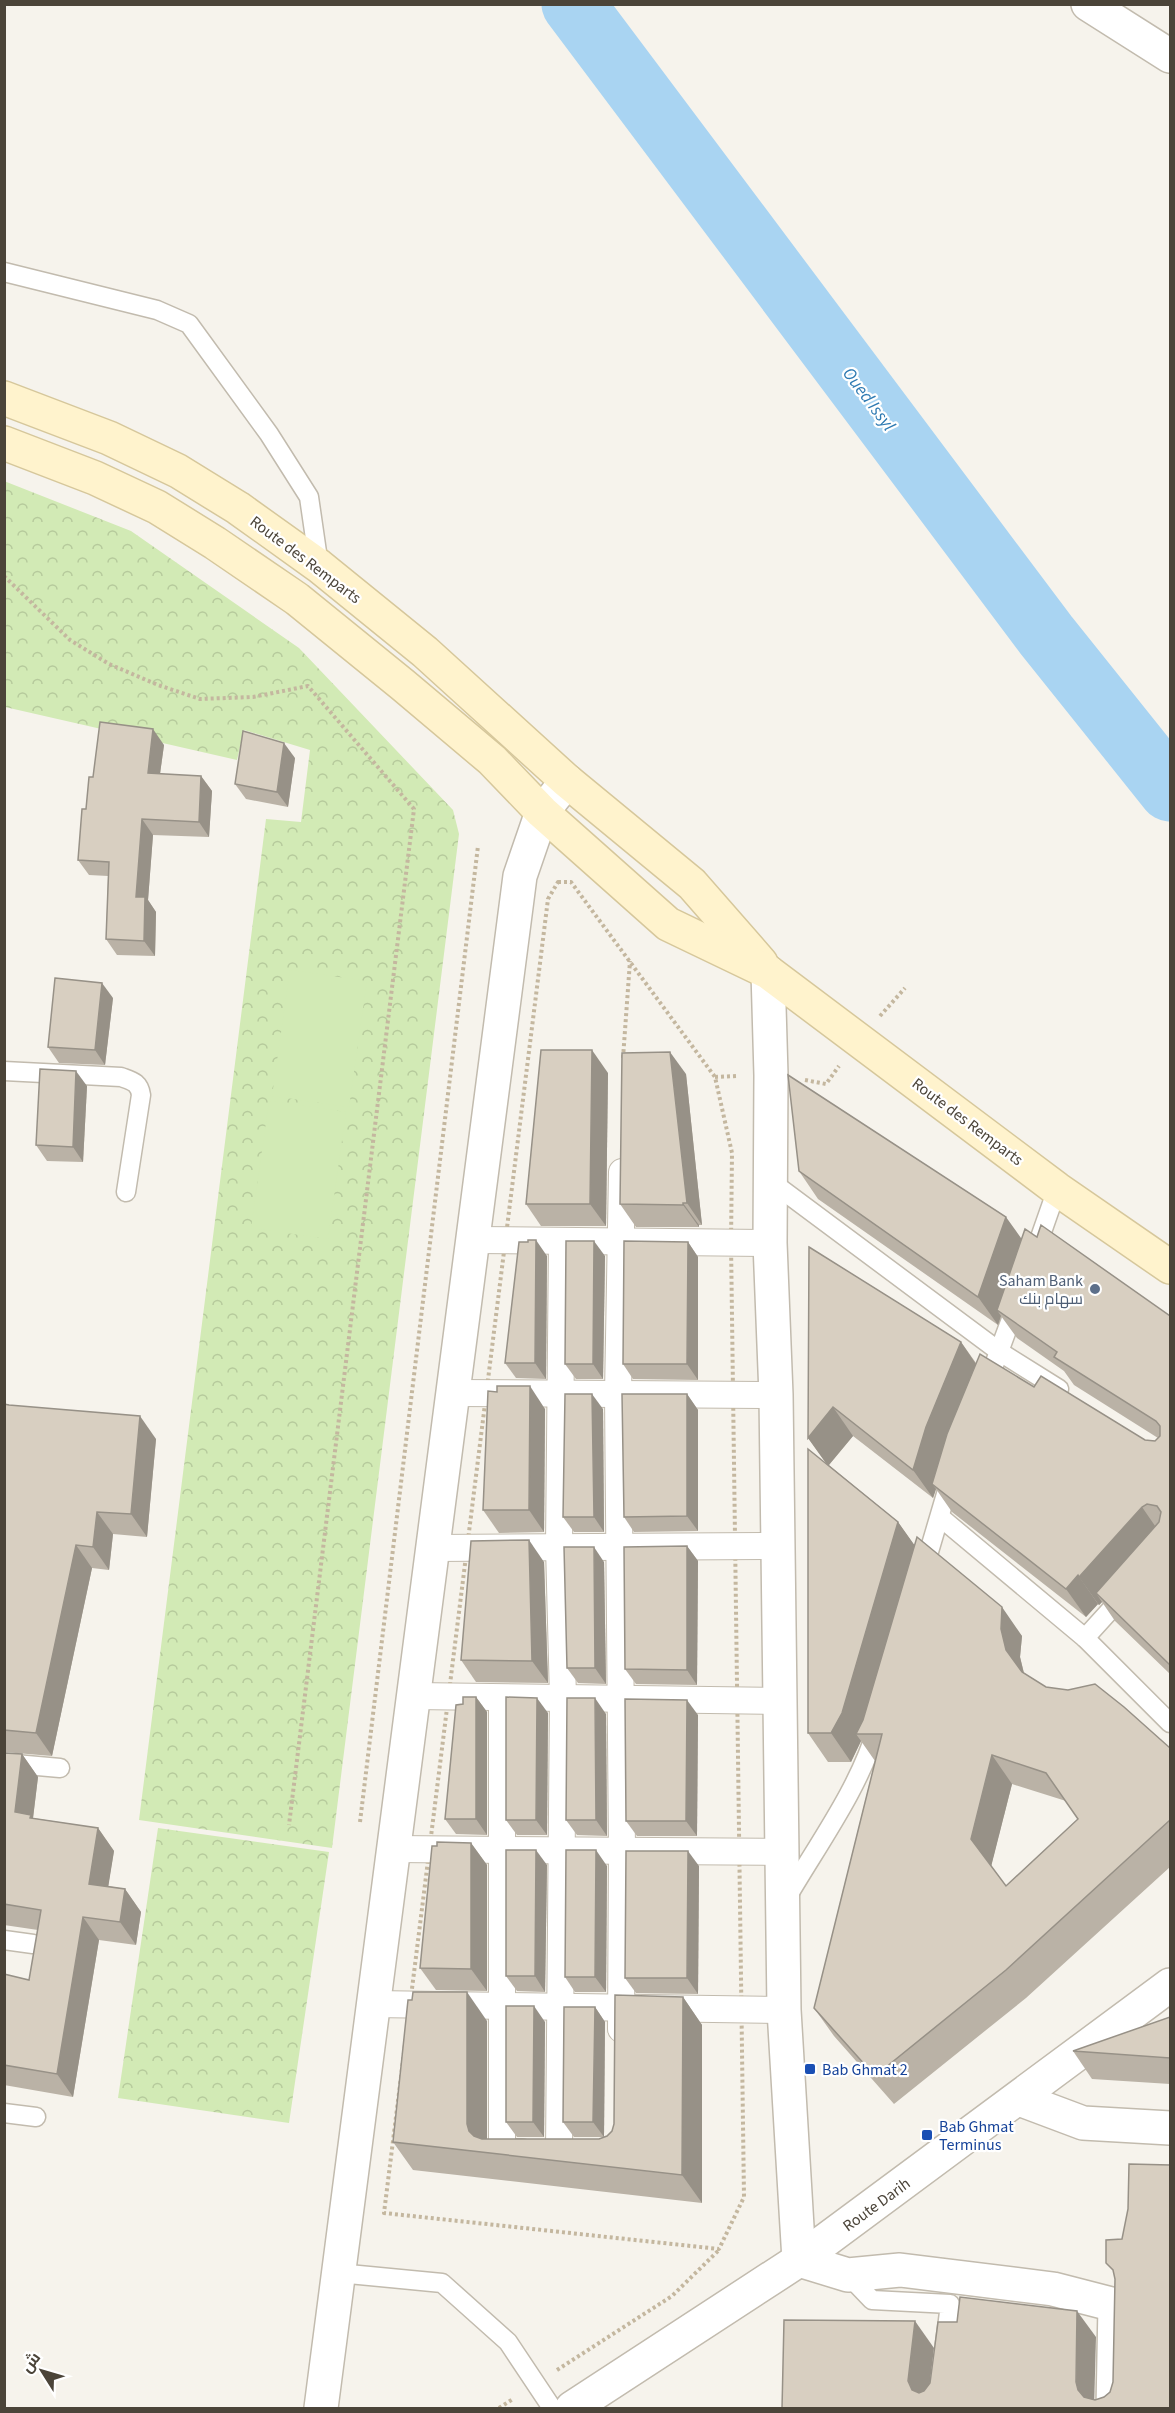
<svg xmlns="http://www.w3.org/2000/svg" width="1175" height="2413" font-family="'Source Sans 3',Cairo,sans-serif">
<defs>
<pattern id="park-crowns" width="20" height="18" patternUnits="userSpaceOnUse" patternTransform="scale(1.5)"><rect width="20" height="18" fill="#d2eab5"/><path d="M2 6a3 3 0 1 1 6 0M12 15a3 3 0 1 1 6 0" fill="none" stroke="#b6ca9c"/></pattern>
</defs>
<rect width="100%" height="100%" fill="#f6f3ec"/>
<g fill="url(#park-crowns)">
<polygon points="4,481 131,531 299,648 453,810 459,834 332,1848 139,1820 266,819 301,822 310,750 244,730 237,760 5,707"/>
<polygon points="158,1828 329,1852 289,2123 118,2098"/>
</g>
<g fill="#d2eab5">
<polygon points="290,970 367,981 349,1107 272,1096"/>
<polygon points="269,1101 346,1112 328,1239 251,1228"/>
</g>
<g fill="none" stroke-linecap="round" stroke-linejoin="round">
<polyline stroke="#a9d4f2" stroke-width="63" points="573,4 1046,635 1170,790"/>
<defs>
<g id="service">
<polyline points="4,272 157,310 189,324 269,434 309,497 319,566"/>
<path d="M4,1071L121,1077C132,1081 139,1082 141,1095L126,1192"/>
<polyline points="769,1180 1000,1352 1059,1389"/>
<polyline points="1036,1249 1057,1189"/>
<polyline points="987,1384 1017,1303"/>
<polyline points="940,1517 1085,1638 1170,1723"/>
<polyline points="923,1572 951,1477"/>
<polyline points="1085,1638 1124,1595"/>
<polyline points="4,1763 60,1768"/>
<path d="M786,1899C818,1844 859,1789 877,1728"/>
<polyline points="4,1940 33,1944"/>
<polyline points="4,2113 36,2117"/>
<polyline points="338,2273 442,2283 508,2342 552,2408"/>
<polyline points="848,2275 872,2300 950,2304 945,2344"/>
</g>
<g id="pedestrian">
<polyline points="473,1240 770,1243"/>
<polyline points="453,1393 776,1395"/>
<polyline points="433,1548 779,1546"/>
<polyline points="414,1696 779,1701"/>
<polyline points="502,1698 502,2152 522,2152"/>
<polyline points="393,1849 782,1852"/>
<polyline points="373,2004 784,2010"/>
<polyline points="621,2029 622,1851 618,1394 622,1172"/>
<polyline points="559,2152 563,1698 559,1547 562,1241"/>
</g>
<g id="minor">
<polyline points="1088,4 1170,56"/>
<polyline points="1019,2099 1083,2123 1170,2128"/>
<polyline points="799,2260 848,2275 900,2270 1053,2289 1115,2305 1113,2408"/>
</g>
<g id="tertiary">
<polyline points="768,972 771,1075 770,1243 776,1395 784,2010 799,2260"/>
<polyline points="321,2408 520,876 542,812 567,781"/>
<polyline points="572,2408 799,2260 1170,1985"/>
</g>
<g id="secondary">
<polyline points="4,398 109,438 178,471 238,508 319,566 425,652 567,781 692,884 761,963"/>
<polyline points="4,443 95,478 157,507 215,543 297,599 403,685 492,760 542,812 668,924 768,972 1057,1189 1170,1267"/>
</g>
</defs>
<use href="#service" stroke="#c2bbae" stroke-width="21"/>
<use href="#pedestrian" stroke="#c2bbae" stroke-width="28"/>
<use href="#minor" stroke="#c2bbae" stroke-width="36"/>
<use href="#tertiary" stroke="#c2bbae" stroke-width="36"/>
<use href="#secondary" stroke="#d6c79b" stroke-width="36"/>
<g stroke="#c4b79f" stroke-width="4" stroke-dasharray="3 3" stroke-linecap="butt">
<polyline points="4,576 70,640 109,664 158,685 200,699 253,697 308,686 414,809 289,1825"/>
<polygon points="558,882 571,882 715,1077 732,1153 731,1243 744,2197 719,2249 384,2213 548,899"/>
<polyline points="880,1016 905,988"/>
<polyline points="623,1058 630,961"/>
<polyline points="715,1077 738,1076"/>
<polyline points="805,1080 826,1084 839,1066"/>
<polyline points="360,1822 478,846"/>
<polyline points="557,2370 672,2296 719,2250"/>
<polyline points="499,2408 513,2399"/>
</g>
<use href="#service" stroke="#fff" stroke-width="18"/>
<use href="#pedestrian" stroke="#fff" stroke-width="26"/>
<use href="#minor" stroke="#fff" stroke-width="33"/>
<use href="#tertiary" stroke="#fff" stroke-width="33"/>
<use href="#secondary" stroke="#fff3cd" stroke-width="33"/>
</g>
<g fill="#bab2a6" fill-rule="evenodd">
<polygon points="164,745 160,774 201,776 212,791 209,837 153,835 148,900 156,912 155,956 117,955 106,939 108,876 89,875 78,860 86,809 93,777"/>
<polygon points="295,758 288,807 246,799 235,784"/>
<polygon points="113,998 105,1065 59,1063 48,1047"/>
<polygon points="608,1073 606,1226 541,1226 526,1204"/>
<polygon points="686,1074 702,1225 699,1225 699,1227 636,1227 620,1204"/>
<polygon points="87,1086 83,1162 47,1161 36,1145"/>
<path d="M799,1171L1022,1239L1037,1237L1170,1316V1674L1115,1621L1102,1602L1099,1605L1098,1604L1086,1617L952,1512L936,1489L933,1498L853,1436L829,1465L898,1522L914,1545L1022,1636L1020,1657L1024,1673L1046,1687L1170,1748V1867L1026,1998L894,2104L834,2036L814,2008L875,1761L861,1741L851,1762H828L808,1733L826,1463L808,1438L809,1247L961,1342L976,1363L1034,1387L1145,1440L1155,1441L1158,1438L1074,1385L1064,1371L1017,1338L1001,1316L998,1325L818,1199ZM1012,1784L1066,1801L1078,1819L1006,1886L991,1866Z"/>
<polygon points="688,1242 698,1257 698,1380 633,1379 623,1364"/>
<polygon points="547,1256 546,1379 516,1378 505,1363"/>
<polygon points="605,1256 603,1379 576,1379 565,1364"/>
<polygon points="687,1394 698,1410 698,1531 634,1532 624,1517"/>
<polygon points="4,1404 156,1439 147,1537 113,1534 109,1570 92,1568 52,1756 4,1752"/>
<polygon points="545,1409 544,1532 499,1533 483,1510"/>
<polygon points="603,1409 604,1532 574,1532 563,1517"/>
<polygon points="687,1546 698,1561 697,1685 636,1684 625,1669"/>
<polygon points="544,1562 548,1683 476,1682 461,1660"/>
<polygon points="604,1562 606,1684 578,1683 567,1668"/>
<polygon points="476,1697 487,1712 487,1835 456,1834 445,1819 463,1704"/>
<polygon points="548,1713 547,1835 517,1835 506,1820"/>
<polygon points="606,1714 607,1836 577,1835 566,1820"/>
<polygon points="698,1715 697,1836 637,1836 626,1821"/>
<polygon points="4,1753 22,1754 38,1777 33,1818 98,1828 114,1851 108,1886 125,1889 141,1912 136,1945 99,1940 73,2097 4,2085 4,1974 29,1980 38,1930 4,1925"/>
<polygon points="471,1843 487,1865 487,1991 436,1990 420,1968 437,1846"/>
<polygon points="547,1865 545,1992 517,1991 506,1976"/>
<polygon points="607,1866 606,1992 575,1992 565,1977"/>
<polygon points="699,1866 698,1994 636,1993 625,1978"/>
<polygon points="683,1997 702,2025 702,2203 413,2170 393,2142 487,2021 487,2139 599,2139 607,2136 612,2131"/>
<polygon points="595,2007 605,2022 604,2137 574,2137 563,2122"/>
<polygon points="1170,2017 1170,2084 1092,2079 1073,2051"/>
<polygon points="545,2022 544,2137 517,2137 506,2122"/>
</g>
<g fill="#979187">
<polygon points="153,729 164,745 158,788 148,773"/>
<polygon points="284,743 295,758 288,807 277,792"/>
<polygon points="201,776 212,791 209,837 199,822"/>
<polygon points="142,819 153,835 148,900 156,912 155,956 144,941 136,897"/>
<polygon points="102,983 113,998 105,1065 95,1050"/>
<polygon points="592,1050 608,1073 606,1226 590,1204"/>
<polygon points="670,1052 686,1074 702,1225 687,1203"/>
<polygon points="76,1071 87,1086 83,1162 73,1147"/>
<polygon points="683,1203 699,1225 699,1227 683,1205"/>
<polygon points="1006,1217 1026,1245 997,1310 1001,1316 998,1325 978,1297"/>
<polygon points="536,1240 547,1256 546,1379 535,1363"/>
<polygon points="594,1241 605,1256 603,1379 593,1364"/>
<polygon points="688,1242 698,1257 698,1380 687,1364"/>
<polygon points="961,1342 980,1370 932,1484 936,1489 933,1498 913,1470 926,1427"/>
<polygon points="530,1386 545,1409 544,1532 529,1510"/>
<polygon points="592,1394 603,1409 604,1532 594,1517"/>
<polygon points="687,1394 698,1410 698,1531 687,1516"/>
<polygon points="833,1407 853,1436 828,1466 808,1438"/>
<polygon points="140,1416 156,1439 147,1537 131,1514"/>
<polygon points="1142,1507 1162,1536 1096,1593 1102,1602 1099,1605 1079,1577"/>
<polygon points="97,1512 113,1534 109,1570 93,1547"/>
<polygon points="898,1522 918,1550 864,1734 856,1734 861,1741 851,1762 831,1733"/>
<polygon points="529,1540 544,1562 548,1683 532,1661"/>
<polygon points="76,1545 92,1568 52,1756 36,1733"/>
<polygon points="687,1546 698,1561 697,1685 687,1670"/>
<polygon points="594,1547 604,1562 606,1684 595,1668"/>
<polygon points="1078,1575 1098,1604 1086,1617 1066,1589"/>
<polygon points="1002,1607 1022,1636 1020,1657 1025,1678 1006,1650 1001,1629"/>
<polygon points="476,1697 487,1712 487,1835 476,1819"/>
<polygon points="537,1698 548,1713 547,1835 536,1820"/>
<polygon points="595,1698 606,1714 607,1836 596,1820"/>
<polygon points="687,1700 698,1715 697,1836 686,1821"/>
<polygon points="22,1754 38,1777 33,1818 47,1838 15,1812"/>
<polygon points="992,1755 1012,1784 991,1867 971,1839"/>
<polygon points="98,1828 114,1851 105,1907 89,1884"/>
<polygon points="471,1843 487,1865 487,1991 471,1969"/>
<polygon points="536,1850 547,1865 545,1992 535,1976"/>
<polygon points="596,1850 607,1866 606,1992 595,1977"/>
<polygon points="688,1851 699,1866 698,1994 687,1978"/>
<polygon points="125,1889 141,1912 136,1945 120,1922"/>
<polygon points="83,1917 99,1940 73,2097 57,2074"/>
<polygon points="467,1992 487,2021 487,2153 469,2131 467,2124"/>
<polygon points="683,1997 702,2025 702,2203 682,2175"/>
<polygon points="534,2006 545,2022 544,2137 533,2122"/>
<polygon points="595,2007 605,2022 604,2137 593,2122"/>
<polygon points="1077,2311 1096,2337 1094,2409 1078,2390 1076,2382"/>
<polygon points="915,2321 934,2348 927,2407 912,2390 908,2381"/>
</g>
<g fill="#d8cfc1" stroke="#979187" stroke-width="1.5" fill-rule="evenodd">
<polygon points="100,722 153,729 148,773 201,776 199,822 142,819 136,897 145,897 144,941 106,939 109,862 78,860 82,809 86,809 89,777 93,777"/>
<polygon points="243,731 284,743 277,792 235,784"/>
<polygon points="55,978 102,983 95,1050 48,1047"/>
<polygon points="541,1050 592,1050 590,1204 526,1204"/>
<polygon points="670,1052 687,1203 683,1203 683,1205 620,1204 622,1053"/>
<polygon points="40,1069 76,1071 73,1147 36,1145"/>
<polygon points="788,1075 1006,1217 978,1297 799,1171"/>
<polygon points="1041,1225 1170,1316 1170,1665 1096,1593 1159,1522 1161,1512 1157,1506 1147,1504 1142,1507 1079,1577 1078,1575 1066,1589 932,1484 947,1434 980,1354 1034,1387 1041,1376 1145,1440 1155,1441 1160,1436 1160,1426 1156,1421 1054,1357 1057,1352 997,1310 1025,1229 1037,1237"/>
<polygon points="528,1240 536,1240 535,1363 505,1363 519,1242 528,1242"/>
<polygon points="566,1241 594,1241 593,1364 565,1364"/>
<polygon points="624,1241 688,1242 687,1364 623,1364"/>
<polygon points="809,1247 961,1342 926,1427 913,1470 833,1407 808,1438"/>
<polygon points="497,1386 530,1386 529,1510 483,1510 488,1391 497,1392"/>
<polygon points="565,1394 592,1394 594,1517 563,1517"/>
<polygon points="622,1394 687,1394 687,1516 624,1517"/>
<polygon points="4,1404 9,1405 140,1416 131,1514 97,1512 93,1547 76,1545 36,1733 4,1730"/>
<polygon points="808,1449 898,1522 842,1713 831,1733 808,1733"/>
<path d="M917,1537L1002,1607L1001,1629L1006,1650L1022,1672L1046,1687L1068,1690L1095,1684L1124,1707L1170,1748V1820L1006,1970L875,2076L814,2008L882,1734H856L863,1720ZM992,1755L1046,1773L1078,1819L1006,1886L971,1839Z"/>
<polygon points="529,1540 532,1661 461,1660 471,1541"/>
<polygon points="687,1546 687,1670 625,1669 624,1547"/>
<polygon points="564,1547 594,1547 595,1668 567,1668"/>
<polygon points="463,1697 476,1697 476,1819 445,1819 456,1705 463,1704"/>
<polygon points="506,1697 537,1698 536,1820 506,1820"/>
<polygon points="567,1698 595,1698 596,1820 566,1820"/>
<polygon points="625,1699 687,1700 686,1821 626,1821"/>
<polygon points="4,1753 22,1754 15,1812 31,1815 30,1818 98,1828 89,1884 125,1889 120,1922 83,1917 57,2074 4,2065 4,1974 29,1980 41,1910 4,1904"/>
<polygon points="437,1842 471,1843 471,1969 420,1968 432,1846 437,1846"/>
<polygon points="506,1850 536,1850 535,1976 506,1976"/>
<polygon points="566,1850 596,1850 595,1977 565,1977"/>
<polygon points="626,1851 688,1851 687,1978 625,1978"/>
<polygon points="413,1992 467,1992 467,2124 469,2131 474,2136 482,2139 599,2139 607,2136 612,2131 614,2124 615,1995 683,1997 682,2175 393,2142 408,2000 412,2000"/>
<polygon points="506,2006 534,2006 533,2122 506,2122"/>
<polygon points="564,2007 595,2007 593,2122 563,2122"/>
<polygon points="1170,2017 1170,2058 1073,2051"/>
<polygon points="1129,2164 1170,2165 1170,2409 782,2409 784,2320 915,2321 908,2381 912,2390 919,2393 924,2391 930,2383 938,2322 957,2322 960,2297 1077,2311 1076,2382 1078,2390 1084,2397 1095,2400 1104,2397 1110,2392 1113,2382 1115,2279 1113,2270 1106,2263 1106,2240 1122,2239 1128,2209"/>
</g>
<circle fill="#5c6f8a" stroke="#fff" stroke-width="2" cx="1095" cy="1289" r="6"/>
<g fill="#1a4fb4" stroke="#fff" stroke-width="2">
<rect x="804" y="2063" width="12" height="12" rx="3"/>
<rect x="921" y="2129" width="12" height="12" rx="3"/>
</g>
<g text-anchor="middle" stroke-width="4.5" stroke-linejoin="round" paint-order="stroke">
<g font-size="16" fill="#4b4439" stroke="#fff">
<text transform="translate(306 559) rotate(37)" y="6">Route des Remparts</text>
<text transform="translate(968 1121) rotate(37)" y="6">Route des Remparts</text>
<text transform="translate(876 2204) rotate(-36)" y="6">Route Darih</text>
</g>
<g font-size="16" fill="#4e5e75" stroke="#fff" text-anchor="end">
<text x="1083" y="1286">Saham Bank<tspan x="1083" dy="18">سهام بنك</tspan></text>
</g>
<g font-size="16" fill="#164399" stroke="#fff" text-anchor="start">
<text x="822" y="2075">Bab Ghmat 2</text>
<text x="939" y="2132">Bab Ghmat<tspan x="939" dy="18">Terminus</tspan></text>
</g>
<g font-size="18" font-style="italic" fill="#2e7ab2" stroke="#fff">
<text transform="translate(869 399) rotate(53)" y="6">Oued Issyl</text>
</g>
</g>
<rect width="1175" height="2413" fill="none" stroke="#4b4439" stroke-width="12"/>
<g transform="translate(42 2371) rotate(307)" stroke="#ffffff" stroke-width="4.5" paint-order="stroke">
<path d="M0-4.5L10 22L0 15L-10 22Z" fill="#4b4439"/>
<text y="-9" font-size="16" font-weight="bold" text-anchor="middle" fill="#4b4439">ش</text>
</g>
</svg>
